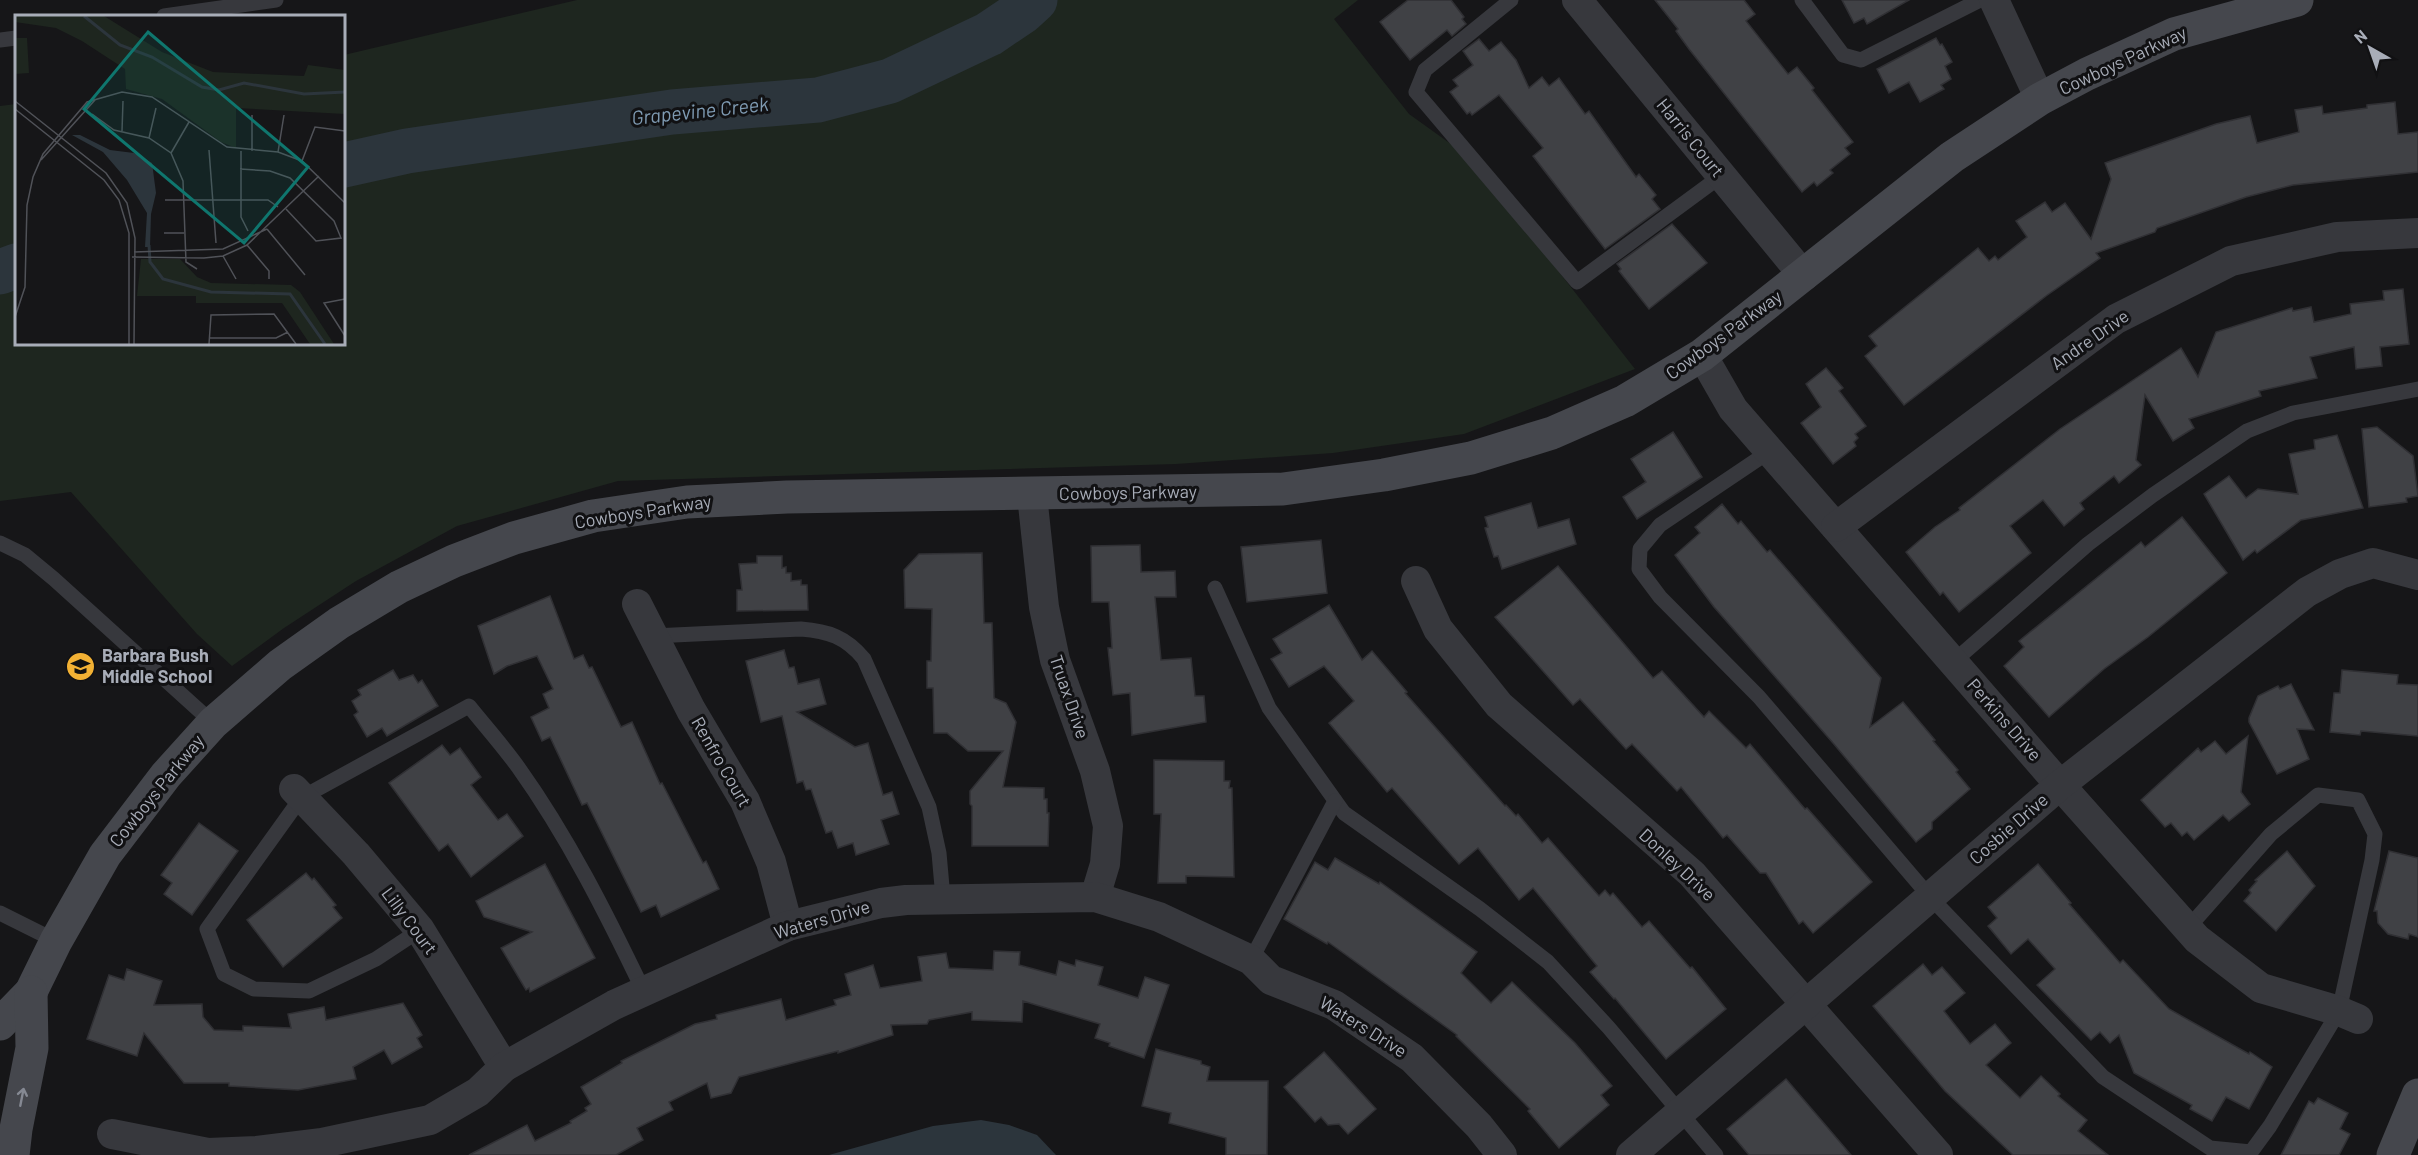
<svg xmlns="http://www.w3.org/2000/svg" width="2418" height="1155" font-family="Barlow,sans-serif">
<rect width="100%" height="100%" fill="#161618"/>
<polygon fill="#1e261f" points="577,0 1358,0 1334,19 1409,114 1469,157 1635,369 1464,434 1333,453 1176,464 618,481 457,526 356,581 284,628 232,666 197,634 71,492 0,501 0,106 16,104 16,344 344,344 344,55"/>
<polygon fill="#2c353c" points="981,1120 1009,1125 1037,1135 1056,1155 829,1155 933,1126"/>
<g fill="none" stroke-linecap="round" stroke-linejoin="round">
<g stroke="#2c353c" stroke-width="45">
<polyline points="344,165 407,151 672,112 818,100 890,81 989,34 1023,11 1035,0"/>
<polyline points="0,272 16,266"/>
</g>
</g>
<g fill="#404145" stroke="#303034" stroke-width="1.5">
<polygon points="1408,0 1451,0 1464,17 1462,19 1466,24 1452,36 1447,30 1410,60 1380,22"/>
<polygon points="1655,0 1744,0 1755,14 1746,21 1788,74 1797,67 1814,88 1812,90 1853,142 1845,148 1850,154 1830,170 1833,173 1817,186 1814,182 1802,192 1689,49 1676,31 1678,29"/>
<polygon points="1842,0 1909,0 1867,24 1864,18 1854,23"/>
<polygon points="1936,38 1940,45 1942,44 1952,62 1945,66 1951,79 1941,85 1944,89 1920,102 1909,82 1889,93 1877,69"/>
<polygon points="1479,39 1489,51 1501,42 1516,60 1529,88 1542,77 1549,86 1559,78 1585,114 1589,111 1636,177 1639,174 1656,195 1652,199 1660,209 1605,249 1533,156 1543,148 1499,95 1472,115 1470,112 1467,114 1450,92 1458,86 1453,80 1473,65 1463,51"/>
<polygon points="2395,102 2398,134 2418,132 2418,172 2293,185 2246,197 2157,228 2155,232 2096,253 2100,258 2046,296 1904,405 1865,356 1877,346 1869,336 1978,248 1989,261 1995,256 1998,260 2027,237 2016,221 2045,202 2052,212 2065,203 2091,239 2111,179 2105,163 2216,124 2250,116 2257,143 2299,132 2295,110 2322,106 2323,114 2367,108 2367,105"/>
<polygon points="1672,224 1707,263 1649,309 1619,271 1621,269 1617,264"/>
<polygon points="2403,289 2409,344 2380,347 2382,366 2356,369 2354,347 2310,357 2317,378 2259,391 2261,396 2189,419 2194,428 2173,441 2145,395 2136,460 2141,465 2119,483 2114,476 2080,503 2084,509 2064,526 2043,500 2010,526 2031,553 1959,612 1943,592 1940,595 1906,552 1935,527 1960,510 1959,508 2060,429 2181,348 2198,377 2216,332 2292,308 2293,311 2311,307 2314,322 2351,314 2350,304 2384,300 2383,291"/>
<polygon points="1826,368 1843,388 1839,391 1866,426 1855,434 1858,438 1854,442 1856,446 1833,464 1801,423 1821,407 1806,384"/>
<polygon points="2377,427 2413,456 2418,496 2406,498 2407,502 2369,507 2362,429"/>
<polygon points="1673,432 1702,477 1637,519 1623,497 1646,482 1631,459"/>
<polygon points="2337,435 2363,508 2301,520 2257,553 2255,550 2243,560 2204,494 2229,476 2246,498 2258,489 2298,494 2289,454 2315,449 2314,440"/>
<polygon points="1531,503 1538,528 1569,519 1576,544 1502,569 1498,556 1494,557 1485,528 1488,527 1485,517"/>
<polygon points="1722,504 1738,524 1741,521 1767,552 1770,550 1881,678 1870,727 1903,702 1935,740 1933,741 1958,770 1956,772 1970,789 1932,822 1932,829 1916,842 1833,743 1714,607 1675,555 1700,533 1695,527"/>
<polygon points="2182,517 2227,573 2148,637 2104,669 2049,717 2004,666 2024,647 2019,641 2141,542 2145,547"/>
<polygon points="1321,540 1327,593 1247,602 1241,547"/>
<polygon points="1140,545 1141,572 1175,571 1176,597 1155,597 1161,660 1191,658 1195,696 1204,696 1206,722 1132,735 1130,693 1113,695 1108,648 1112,648 1109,602 1092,602 1091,546"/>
<polygon points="982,553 984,623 992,623 994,698 1006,703 1016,722 1003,787 1044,788 1044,799 1047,799 1047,813 1049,813 1048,846 972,846 972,806 970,804 970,791 1003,751 968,751 947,733 934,733 933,688 927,688 927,661 931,661 932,609 905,608 904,570 919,554"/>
<polygon points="757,556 782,556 782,568 786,567 786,573 791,573 791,581 801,580 801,585 807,585 808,610 737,611 737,590 742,590 739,564 757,563"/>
<polygon points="1558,566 1653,678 1662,671 1704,717 1709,711 1746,748 1750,744 1805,809 1807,808 1872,882 1813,933 1803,921 1799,924 1766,873 1760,873 1727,835 1723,838 1681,787 1677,791 1632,744 1626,749 1580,699 1573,705 1495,617"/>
<polygon points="550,596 574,659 583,655 589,668 592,667 621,727 632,722 660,784 662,783 703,863 706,861 719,889 661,917 656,905 641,912 587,803 582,805 550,737 542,741 531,717 549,708 543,694 553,689 537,656 507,666 494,674 478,626"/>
<polygon points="1329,605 1362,660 1372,651 1407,692 1405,693 1505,806 1506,805 1516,816 1518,814 1542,843 1548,838 1599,896 1605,890 1610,896 1613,893 1642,927 1649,921 1690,968 1692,967 1726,1009 1666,1059 1615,998 1614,999 1590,972 1597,966 1533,888 1519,900 1478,848 1459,864 1392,788 1387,792 1329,723 1354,701 1324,666 1289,687 1271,659 1282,653 1273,639"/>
<polygon points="784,650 789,668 794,667 798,684 819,679 826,704 797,712 855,747 868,743 883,795 892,792 899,814 881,820 889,844 856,855 853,843 838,848 832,831 826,833 811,789 806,790 803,781 797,783 782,716 761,722 746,661"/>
<polygon points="393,670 399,680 413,675 418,683 422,680 438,706 387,736 382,728 367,737 354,715 358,712 352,701 361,695 358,690"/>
<polygon points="2342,670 2398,675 2397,684 2418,685 2418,736 2361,731 2360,735 2330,732 2334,693 2340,693"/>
<polygon points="2291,684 2314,730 2297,729 2309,759 2277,774 2249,722 2249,718 2258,696 2278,686 2280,689"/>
<polygon points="2248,736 2241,792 2250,804 2229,821 2223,815 2194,840 2187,832 2182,836 2171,823 2165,827 2141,800 2198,748 2201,752 2215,741 2226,754"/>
<polygon points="442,745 450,755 460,748 481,777 471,785 498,820 507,814 523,836 471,877 448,844 439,851 389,783"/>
<polygon points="1154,760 1224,761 1224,781 1230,781 1229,788 1232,788 1234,877 1186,876 1186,883 1158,883 1161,814 1154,814"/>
<polygon points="199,823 238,851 192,915 164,894 172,883 161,875"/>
<polygon points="2287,851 2315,886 2276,931 2244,901 2251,893 2249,890 2257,881 2255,880"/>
<polygon points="2389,851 2418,858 2418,937 2409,934 2408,939 2388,934 2378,923 2377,911 2374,911"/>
<polygon points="1335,858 1379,884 1380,882 1477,952 1461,973 1491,1003 1512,982 1575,1043 1612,1086 1601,1095 1609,1105 1559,1148 1528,1111 1530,1109 1456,1036 1457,1035 1328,942 1327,944 1284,919 1315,862 1328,870"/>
<polygon points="545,864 595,958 530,992 529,988 526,990 501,948 532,932 484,917 476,901"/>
<polygon points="2038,864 2071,903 2069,904 2120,963 2123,960 2169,1009 2249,1054 2250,1052 2272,1067 2249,1109 2226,1097 2212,1121 2190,1109 2192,1105 2134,1073 2119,1035 2110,1043 2100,1032 2091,1040 2037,985 2055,969 2028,939 2011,954 1988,926 1997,918 1988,907"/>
<polygon points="306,873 312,880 314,878 336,905 333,907 342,918 283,967 247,920"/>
<polygon points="994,951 1020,952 1019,965 1056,975 1059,961 1075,966 1076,960 1103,967 1098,985 1138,998 1145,977 1169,985 1144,1058 1109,1046 1110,1043 1095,1038 1100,1024 1023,1001 1022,1022 972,1020 972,1012 929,1020 927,1024 891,1025 893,1035 838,1053 838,1051 739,1077 731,1093 711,1098 707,1083 669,1102 673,1110 637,1128 643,1140 616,1155 469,1155 527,1125 535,1141 571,1123 570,1121 587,1111 585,1108 591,1104 581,1087 622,1063 621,1061 695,1024 717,1019 716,1015 781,999 786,1020 836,1005 834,1000 851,995 845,974 873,965 880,988 922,981 918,957 946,953 949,968 993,970"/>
<polygon points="1923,964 1932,975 1942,967 1965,993 1944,1011 1970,1044 1995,1024 2011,1043 1986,1065 2020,1098 2041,1076 2060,1094 2058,1096 2087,1120 2078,1131 2108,1155 2013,1155 1945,1091 1873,1006"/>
<polygon points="127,969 162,981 154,1005 202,1004 203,1017 214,1030 243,1031 243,1026 291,1028 288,1014 324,1007 326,1020 403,1003 422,1035 417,1038 422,1047 392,1064 384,1050 353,1067 356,1079 298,1090 229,1086 229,1083 184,1083 144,1033 137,1056 87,1039 109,975 124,980"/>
<polygon points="1156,1049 1201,1061 1201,1064 1210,1067 1207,1081 1268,1081 1267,1155 1226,1155 1226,1138 1169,1123 1171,1113 1142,1106"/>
<polygon points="1324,1052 1376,1109 1348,1134 1339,1124 1328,1125 1321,1117 1315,1122 1284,1087"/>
<polygon points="1786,1079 1828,1128 1851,1155 1749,1155 1727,1129"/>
<polygon points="2318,1098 2348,1113 2340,1129 2350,1134 2339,1155 2281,1155 2309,1101 2314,1104"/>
</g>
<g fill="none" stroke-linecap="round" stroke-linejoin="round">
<g stroke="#37383d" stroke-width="15">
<polyline points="1511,0 1425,70 1416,92 1577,282 1721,176"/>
<polyline points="1802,0 1843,55 1861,60 1980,0"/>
<polyline points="164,16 276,0"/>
<polyline points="0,40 16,38"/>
<polyline points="1770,451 1660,525 1640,549 1639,569 1660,597 1759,697 1930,897 2103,1077 2210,1148 2251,1152 2270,1126 2339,1011 2372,860 2375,834 2358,800 2318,795 2271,834 2188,928"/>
<polyline points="0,543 25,555 54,579 213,723"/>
<polyline points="1215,588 1269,708 1344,813 1480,909 1548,962 1609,1028 1716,1155"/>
<path d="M653,636L801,629C828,631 846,637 864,659L929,807L939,853L943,898"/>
<polyline points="1953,662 2088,544 2153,495 2247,431 2293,413 2418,389"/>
<polyline points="0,913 56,941"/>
<path d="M420,930L376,959L309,991L254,989L224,974L207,929L301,798L469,706C485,726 503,746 518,767C568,837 607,915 644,992"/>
<polyline points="1251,960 1335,801"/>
</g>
<g stroke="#37383d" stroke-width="30">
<polyline points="1577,0 1804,276"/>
<polyline points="1994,0 2040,99"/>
<polyline points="1702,355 1733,409 2060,785 2197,939 2261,988 2339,1011 2358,1019"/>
<polyline points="1032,495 1044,607 1055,660 1095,771 1108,826 1105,864 1095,897"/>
<polyline points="1836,527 2116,319 2231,261 2337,237 2418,233"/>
<polyline points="1416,581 1438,629 1499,705 1692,874 1938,1155"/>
<polyline points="637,604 691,710 745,801 771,862 788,926"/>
<polyline points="294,789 356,854 420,930 504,1067"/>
<polyline points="112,1134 208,1153 257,1151 322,1143 430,1120 478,1092 504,1067 614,1005 788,926 881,903 906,900 1095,897 1159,917 1251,960 1271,980 1334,1005 1412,1058 1479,1126 1502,1155"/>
<polyline points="1631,1155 2060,785 2307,592 2340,574 2373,563 2418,575"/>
</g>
<g stroke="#45474d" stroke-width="33">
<polyline points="0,1024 31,992 56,941 105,855 166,775 213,723 280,665 339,623 399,587 454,561 514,538 593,516 687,502 787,497 1283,489 1384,475 1471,458 1552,433 1625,401 1702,355 1952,157 2040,99 2087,74 2174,34 2297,0"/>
<polyline points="13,1155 16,1129 32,1048 31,992"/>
<polyline points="2393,1155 2418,1095"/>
</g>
</g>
<defs><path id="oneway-shaft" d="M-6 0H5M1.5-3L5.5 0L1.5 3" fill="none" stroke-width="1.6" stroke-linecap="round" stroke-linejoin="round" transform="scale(1.5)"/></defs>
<use stroke="#858993" href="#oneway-shaft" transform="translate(22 1097) rotate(-79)"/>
<defs>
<symbol id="school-disc" viewBox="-11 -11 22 22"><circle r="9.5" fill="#f2b134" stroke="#111113"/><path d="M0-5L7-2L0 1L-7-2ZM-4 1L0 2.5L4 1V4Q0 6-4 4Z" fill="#111"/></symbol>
</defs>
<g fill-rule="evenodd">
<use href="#school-disc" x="64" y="650" width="33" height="33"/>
</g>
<g text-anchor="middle" stroke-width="6" stroke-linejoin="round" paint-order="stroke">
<g font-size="18" fill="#a8adb8" stroke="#111113">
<text transform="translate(2123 61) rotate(-25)" y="6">Cowboys Parkway</text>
<text transform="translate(1690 138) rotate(51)" y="6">Harris Court</text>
<text transform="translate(1724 335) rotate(-36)" y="6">Cowboys Parkway</text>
<text transform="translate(2090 340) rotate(-35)" y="6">Andre Drive</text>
<text transform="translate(1128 493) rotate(-1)" y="6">Cowboys Parkway</text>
<text transform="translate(643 512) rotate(-9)" y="6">Cowboys Parkway</text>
<text transform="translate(1069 697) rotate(71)" y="6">Truax Drive</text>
<text transform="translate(2004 720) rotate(49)" y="6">Perkins Drive</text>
<text transform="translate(721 762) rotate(60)" y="6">Renfro Court</text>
<text transform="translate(157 791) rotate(-51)" y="6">Cowboys Parkway</text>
<text transform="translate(2009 829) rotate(-41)" y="6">Cosbie Drive</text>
<text transform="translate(1677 865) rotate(43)" y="6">Donley Drive</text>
<text transform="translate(822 920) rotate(-16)" y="6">Waters Drive</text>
<text transform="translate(409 921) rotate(53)" y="6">Lilly Court</text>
<text transform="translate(1363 1027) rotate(32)" y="6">Waters Drive</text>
</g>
<g font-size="18" font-weight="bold" fill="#a8adb8" stroke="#111113" text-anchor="start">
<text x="102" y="662">Barbara Bush<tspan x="102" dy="21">Middle School</tspan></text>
</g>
<g font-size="20" font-style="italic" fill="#7f9bb3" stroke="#111113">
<text transform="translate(700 111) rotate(-6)" y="7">Grapevine Creek</text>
</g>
</g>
<g transform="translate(15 15)">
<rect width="330" height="330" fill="#161618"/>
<path d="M0,1H89L147,37L198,57L289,61L293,50L330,55V99L221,93V133L206,127L147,84L111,74L110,54L67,26L41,13L0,7ZM0,23H12L14,58L0,59ZM126,244H165L182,262L196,268L276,270L285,277L319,329H295L267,288H181V281H122Z" fill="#1e261f"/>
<path d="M57,120H65L95,135L119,138L137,148L141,178L136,199L135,232H130L132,198L112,165L88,137Z" fill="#2c353c"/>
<path fill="none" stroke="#2c353c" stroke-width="3" d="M69,1L105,30L137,42L187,72L204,75L229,68L289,79L330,77M134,230L135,247L148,264L196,277L275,279L310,329"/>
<path fill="none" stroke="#505258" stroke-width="1.5" d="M0,86L91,158L112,188L120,223L119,329M0,94L89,165L104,185L114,218V329M77,99L99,115L134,123L156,138L168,166L171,247L182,254M107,116L108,86M134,123L141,93M194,135L201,228M226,136V202L233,216M237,136V100M263,137L269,100M156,138L174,107M26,145L80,85M287,146L300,112L330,116M225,154L255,156L275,163L319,206L326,223L301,226L271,194M150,185H253L263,192M252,214L290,260M149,218H169M232,230L254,256V264M119,237L208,234L252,214M208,241L221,264M117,242L189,243L208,241L232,230L304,161M330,284L309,288L330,321M0,302L10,272L12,190L18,162L28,139L72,87L107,77L137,82L212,132L263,137L287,146L330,188M194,323H261L273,317M194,329L196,300L259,299L281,329"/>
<path fill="#0f766e" fill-opacity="0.15" stroke="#0f766e" stroke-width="3" d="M133,17L293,152L229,228L69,94Z"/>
<rect width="330" height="330" fill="none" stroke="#a8adb8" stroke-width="3"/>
</g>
<g transform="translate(2370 48) rotate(320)" stroke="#111113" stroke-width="4.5" paint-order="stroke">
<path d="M0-4.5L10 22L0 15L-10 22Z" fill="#a8adb8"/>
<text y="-9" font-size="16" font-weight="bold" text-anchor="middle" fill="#a8adb8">N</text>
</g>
</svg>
